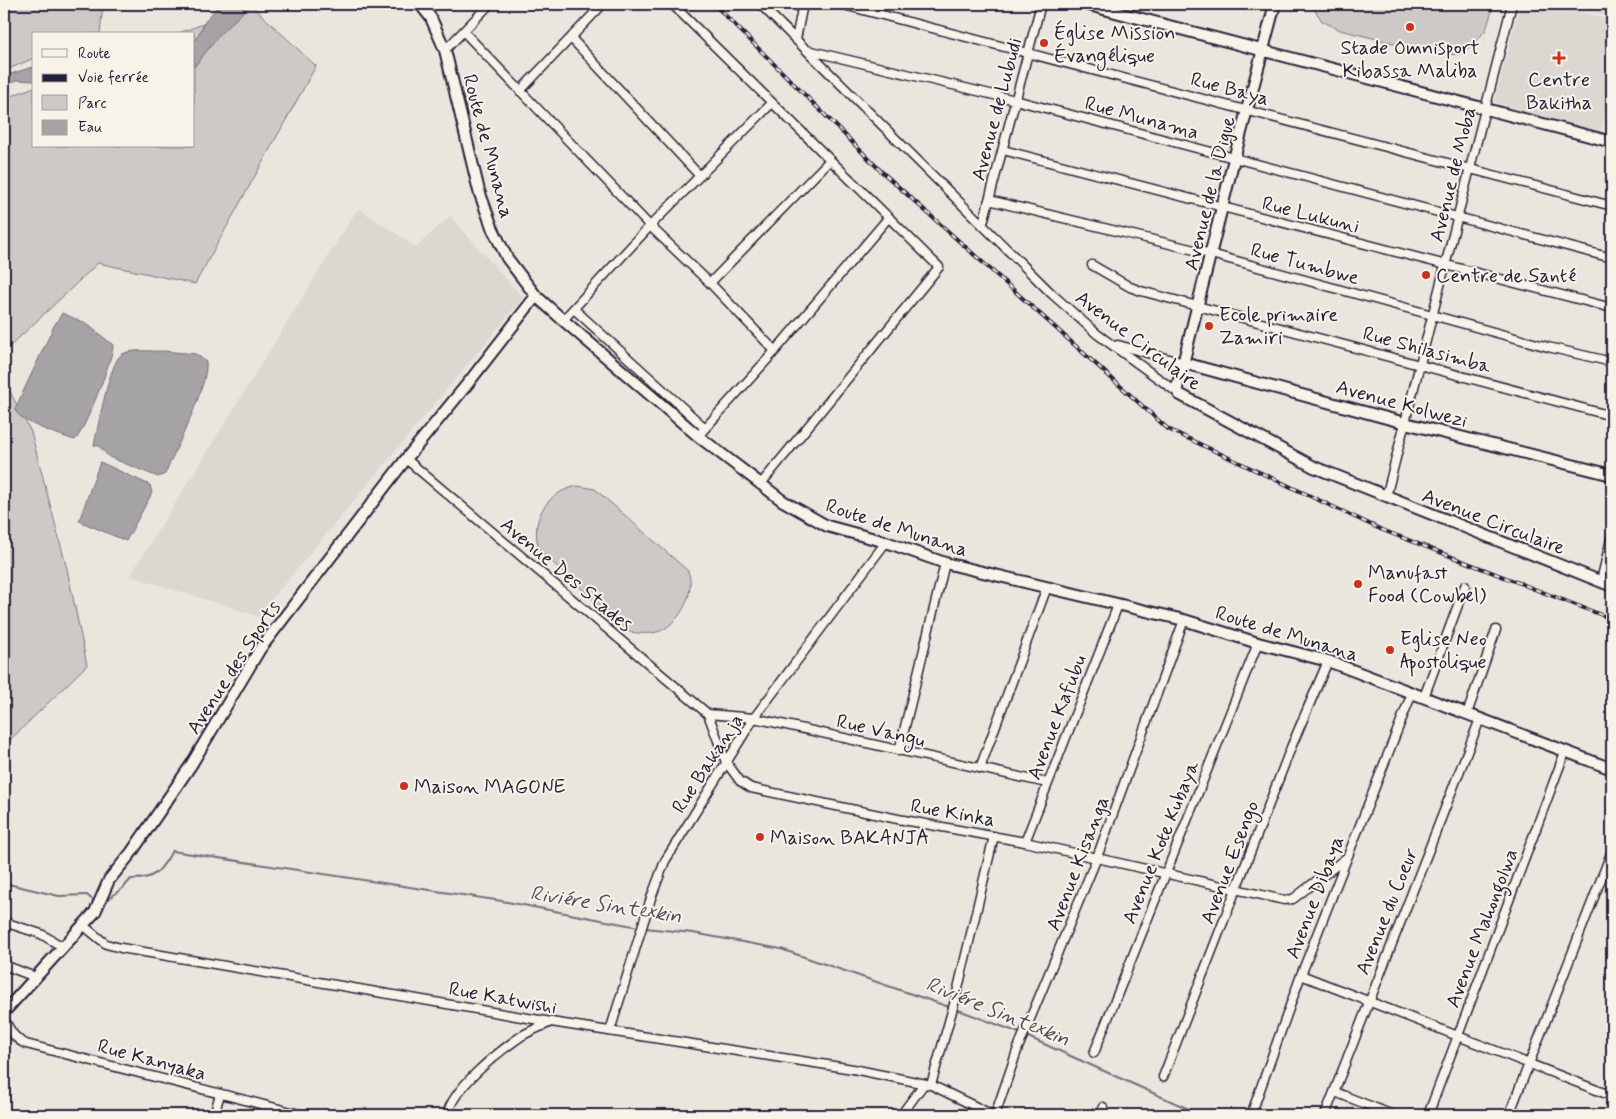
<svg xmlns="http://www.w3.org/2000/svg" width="1616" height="1119" font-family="Mynerve,sans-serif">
<rect width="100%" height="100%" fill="#eae6de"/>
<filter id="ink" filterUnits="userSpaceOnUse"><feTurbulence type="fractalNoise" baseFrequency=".02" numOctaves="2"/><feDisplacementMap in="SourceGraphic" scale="10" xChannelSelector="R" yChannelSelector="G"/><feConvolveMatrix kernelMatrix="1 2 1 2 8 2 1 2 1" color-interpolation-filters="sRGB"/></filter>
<g filter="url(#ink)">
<g fill="#dbd8d2">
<polygon points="1520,4 1550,4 1612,20 1612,95 1600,133 1494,102"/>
<polygon points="1562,4 1612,4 1612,17"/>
<polygon points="358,208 416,247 450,216 523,298 258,616 130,576"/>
</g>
<g fill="#cdc9c6" stroke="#787680">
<polygon points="4,4 103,4 100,34 34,34 34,58 4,71"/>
<polygon points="1311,4 1494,4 1486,30 1473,44 1460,54 1442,55 1340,30 1322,21"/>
<polygon points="252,6 316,66 195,284 98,263 4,352 4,99 34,87 34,146 194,146 194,34 176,34"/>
<polygon points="4,380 31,432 67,569 87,665 4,746"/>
<path d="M578,486L595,489L688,571C696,592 681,622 660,631C650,635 639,633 629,632L540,551C528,521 547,491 578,486Z"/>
</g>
<g fill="#a6a3a6" stroke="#716f7b">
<polygon points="220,4 244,4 242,13 221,33 194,67 194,43 206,20"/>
<polygon points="33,67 34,81 17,80 4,87 4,76"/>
<path d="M62,313L87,324L113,345C114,357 82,436 75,440C62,436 17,422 15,409L54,326Z"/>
<path d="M164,351L196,354L206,362C209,385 175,450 165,474L158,477L109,457L99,446L94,445C98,428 109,364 121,355C130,348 153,352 164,351Z"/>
<polygon points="100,462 150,485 152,493 126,541 79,521"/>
</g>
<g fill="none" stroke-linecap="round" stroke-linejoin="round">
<g stroke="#716f7b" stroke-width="2">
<polyline points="4,883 59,896 87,895 95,902"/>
<path d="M102,904L124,887L131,879C154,880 161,871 172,851L502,901L638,927"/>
<polyline points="645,928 693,933 781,949 952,1008"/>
<polyline points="956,1009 1022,1034"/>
<polyline points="1026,1036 1202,1115"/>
</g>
<defs>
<g id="street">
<polyline points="672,4 939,267 760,485"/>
<polyline points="760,4 1052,294 1097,334 1177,392"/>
<polyline points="840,4 1612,206"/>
<polyline points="464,32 650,226 710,283 775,351"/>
<polyline points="572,39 699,175"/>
<polyline points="796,39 803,4"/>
<polyline points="445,50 490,4"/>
<polyline points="807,50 1015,100 1612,258"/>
<polyline points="520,91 603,4"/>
<polyline points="1003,150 1612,308"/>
<polyline points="989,200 1211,254 1548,347 1612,362"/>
<polyline points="983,223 1041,4"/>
<polyline points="1092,265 1130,287 1141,291 1612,416"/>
<polyline points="710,283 830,160"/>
<polyline points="574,309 705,428"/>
<polyline points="563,320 650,226 772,103"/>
<polyline points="1118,345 1184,363"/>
<polyline points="698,436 775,351 889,217"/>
<polyline points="406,459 708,714 726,762 740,781 751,788 898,819 1025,842 1284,900 1293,899 1346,858"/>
<polyline points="1386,497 1512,4"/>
<polyline points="1601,581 1612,535"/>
<polyline points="1424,697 1465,586"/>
<polyline points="708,714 754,718 1047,783"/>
<polyline points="1467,714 1496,630"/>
<polyline points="899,751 945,563"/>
<polyline points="980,768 1047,587"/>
<polyline points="1025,842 1118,605"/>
<polyline points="4,922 41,934 63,947"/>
<polyline points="84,926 106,944 121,948 551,1022 853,1069 931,1085 993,1115"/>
<polyline points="4,965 35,977"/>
<polyline points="1301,975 1612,1096"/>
<path d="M4,1019C10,1030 14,1039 26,1044L303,1115"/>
<polyline points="610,1031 651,898 665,861 754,718 886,542"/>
<polyline points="1094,1053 1258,643"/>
<polyline points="1163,1077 1292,745 1328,661"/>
<polyline points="931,1085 956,997 994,836"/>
<polyline points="1335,1092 1393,1115"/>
<polyline points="214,1115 220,1094"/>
<path d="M447,1115C453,1088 497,1053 520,1037C529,1031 541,1027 551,1022"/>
<polyline points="901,1115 924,1084"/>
<polyline points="995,1115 1018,1048 1096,860 1184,620"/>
<polyline points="1100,1115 1103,1107"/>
<polyline points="1251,1115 1301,975 1412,693"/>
<polyline points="1325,1115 1480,719"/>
<polyline points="1428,1115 1565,752"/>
<polyline points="1509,1115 1612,851"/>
</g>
<g id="secondary">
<polyline points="420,4 431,18 445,50 479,191 492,227 507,258 536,296 563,320 698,436 783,501 827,526 886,542 945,563 1184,620 1258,643 1328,661 1612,769"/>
<polyline points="1085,4 1612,142"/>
<polyline points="1275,4 1234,159 1177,388 1179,394 1314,467 1612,586"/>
<polyline points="1184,363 1405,423 1612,475"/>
<polyline points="4,1012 95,912 109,880 131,853 191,765 260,649 406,459 469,382 536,296"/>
</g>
</defs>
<use href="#street" stroke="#22223b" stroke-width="11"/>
<use href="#secondary" stroke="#22223b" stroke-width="14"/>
<use href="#street" stroke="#f7f3e8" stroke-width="8"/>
<use href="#secondary" stroke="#f7f3e8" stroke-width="10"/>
<defs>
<polyline id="rail" points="714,4 881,171 1168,429 1380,529 1612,619"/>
</defs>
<use href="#rail" stroke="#22223b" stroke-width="4"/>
<use href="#rail" stroke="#f7f3e8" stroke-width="2" stroke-dasharray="5.5" stroke-linecap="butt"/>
</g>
</g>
<g fill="#c8321e" stroke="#f7f3e8" stroke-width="2">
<circle cx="1410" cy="27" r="5"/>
<circle cx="1044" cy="43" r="5"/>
<path d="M1556.5 50.5h5v5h5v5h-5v5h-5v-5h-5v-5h5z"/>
<circle cx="1426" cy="275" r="5"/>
<circle cx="1209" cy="326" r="5"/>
<circle cx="1358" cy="584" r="5"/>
<circle cx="1390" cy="650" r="5"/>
<circle cx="404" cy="786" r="5"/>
<circle cx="760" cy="837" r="5"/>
</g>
<g text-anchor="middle" stroke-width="4" stroke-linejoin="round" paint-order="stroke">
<g font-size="20" fill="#22223b" stroke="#f7f3e8" text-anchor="start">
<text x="1054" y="39">Église Mission<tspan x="1054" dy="23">Évangélique</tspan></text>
<text x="1410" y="54" text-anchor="middle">Stade Omnisport<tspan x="1410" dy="23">Kibassa Maliba</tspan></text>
<text x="1559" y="86" text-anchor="middle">Centre<tspan x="1559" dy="23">Bakitha</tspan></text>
<text x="1436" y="282">Centre de Santé</text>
<text x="1219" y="321">Ecole primaire<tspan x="1219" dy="23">Zamiri</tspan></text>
<text x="1368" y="579">Manufast<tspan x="1368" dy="23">Food (Cowbel)</tspan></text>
<text x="1400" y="645">Eglise Neo<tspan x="1400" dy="23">Apostolique</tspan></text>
<text x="414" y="793">Maison MAGONE</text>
<text x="770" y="844">Maison BAKANJA</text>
</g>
<g font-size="20" fill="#22223b" stroke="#f7f3e8">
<text transform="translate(1230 88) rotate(15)" y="7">Rue Baya</text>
<text transform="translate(996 109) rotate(-75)" y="7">Avenue de Lubudi</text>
<text transform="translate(1142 117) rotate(15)" y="7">Rue Munama</text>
<text transform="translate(489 146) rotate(75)" y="7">Route de Munana</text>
<text transform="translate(1452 174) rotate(-76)" y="7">Avenue de Moba</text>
<text transform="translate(1209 193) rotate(-76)" y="7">Avenue de la Digue</text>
<text transform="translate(1311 214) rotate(14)" y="7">Rue Lukuni</text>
<text transform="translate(1305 263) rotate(15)" y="7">Rue Tumbwe</text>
<text transform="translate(1139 340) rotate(37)" y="7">Avenue Circulaire</text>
<text transform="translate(1427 349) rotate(15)" y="7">Rue Shilasimba</text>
<text transform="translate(1402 403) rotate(15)" y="7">Avenue Kolwezi</text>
<text transform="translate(1494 521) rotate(21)" y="7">Avenue Circulaire</text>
<text transform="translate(897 527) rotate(18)" y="7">Route de Munana</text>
<text transform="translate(567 574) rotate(40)" y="7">Avenue Des Stades</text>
<text transform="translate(1287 633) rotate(17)" y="7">Route de Munana</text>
<text transform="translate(233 667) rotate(-57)" y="7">Avenue des Sports</text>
<text transform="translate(1056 717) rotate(-69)" y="7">Avenue Kafubu</text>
<text transform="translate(881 730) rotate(13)" y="7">Rue Vangu</text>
<text transform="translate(707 763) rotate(-57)" y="7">Rue Bakanja</text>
<text transform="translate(953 812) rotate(10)" y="7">Rue Kinka</text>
<text transform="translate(1160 842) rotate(-68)" y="7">Avenue Kote Kubaya</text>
<text transform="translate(1229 862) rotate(-69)" y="7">Avenue Esengo</text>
<text transform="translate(1077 863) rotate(-69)" y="7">Avenue Kisanga</text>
<text transform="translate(1314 897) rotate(-69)" y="7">Avenue Dibaya</text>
<text transform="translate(1386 911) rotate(-68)" y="7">Avenue du Coeur</text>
<text transform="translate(1481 928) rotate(-69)" y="7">Avenue Mahongolwa</text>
<text transform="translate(503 997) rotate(10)" y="7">Rue Katwishi</text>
<text transform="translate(152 1059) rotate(15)" y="7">Rue Kanyaka</text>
</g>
<g font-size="21" font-style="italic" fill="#504f60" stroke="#f7f3e8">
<text transform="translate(606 904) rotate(9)" y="7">Riviére Sintexkin</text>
<text transform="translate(998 1011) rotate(22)" y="7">Riviére Sintexkin</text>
</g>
</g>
<rect width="1616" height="1119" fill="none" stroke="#f7f3e8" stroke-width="20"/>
<rect x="10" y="10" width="1596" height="1099" fill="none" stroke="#22223b" stroke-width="2" filter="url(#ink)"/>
<rect x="32" y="32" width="162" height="115" fill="#f7f3e8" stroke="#a29fa3"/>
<rect x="42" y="49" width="25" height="8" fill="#f7f3e8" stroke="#a29fa3"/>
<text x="78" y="58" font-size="15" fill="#22223b">Route</text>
<rect x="42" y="74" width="25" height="8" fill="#22223b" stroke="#a29fa3"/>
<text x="78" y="82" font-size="15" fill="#22223b">Voie ferrée</text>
<rect x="42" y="95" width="25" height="15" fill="#cdc9c6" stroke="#a29fa3"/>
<text x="78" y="108" font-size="15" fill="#22223b">Parc</text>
<rect x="42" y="120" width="25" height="15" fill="#a6a3a6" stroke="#a29fa3"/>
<text x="78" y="132" font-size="15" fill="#22223b">Eau</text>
</svg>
